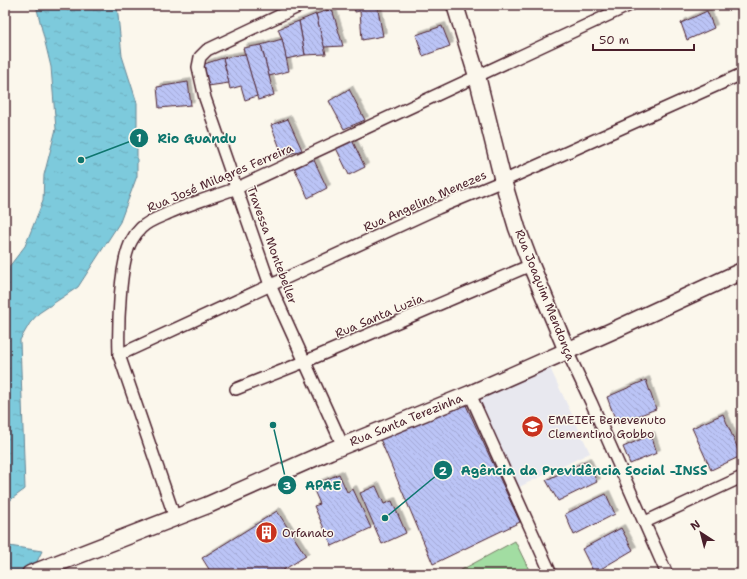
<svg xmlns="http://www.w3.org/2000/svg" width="747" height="579" font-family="'Shantell Sans',sans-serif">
<defs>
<pattern id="water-ripples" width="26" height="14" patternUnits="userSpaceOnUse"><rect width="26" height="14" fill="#7dcadc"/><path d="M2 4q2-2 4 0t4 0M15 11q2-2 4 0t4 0" fill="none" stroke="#6eadbd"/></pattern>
<pattern id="building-back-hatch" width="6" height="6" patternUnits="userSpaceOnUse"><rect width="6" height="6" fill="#bbc4f6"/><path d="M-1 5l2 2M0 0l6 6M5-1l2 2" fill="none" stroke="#a2a8d3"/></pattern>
<filter id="shadow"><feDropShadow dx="3.5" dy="-3.5" stdDeviation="0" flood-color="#0004"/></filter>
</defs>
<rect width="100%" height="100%" fill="#fbf7ec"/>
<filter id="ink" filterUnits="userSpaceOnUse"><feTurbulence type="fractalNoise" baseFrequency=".025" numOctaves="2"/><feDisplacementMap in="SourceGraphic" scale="8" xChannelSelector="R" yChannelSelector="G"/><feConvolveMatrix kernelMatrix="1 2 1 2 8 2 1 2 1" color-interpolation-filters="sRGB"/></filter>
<g filter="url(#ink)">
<polygon fill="#e8e8ef" points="549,366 590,453 517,488 476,401"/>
<polygon fill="#a2dda2" stroke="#767e66" points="515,541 531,574 454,574"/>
<g fill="url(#water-ripples)" stroke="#698695">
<polygon points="36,5 117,5 122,56 137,103 137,176 120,222 78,287 39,313 30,323 20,340 25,489 5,504 5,272 25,246 43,201 44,175 56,129 51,67"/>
<polygon points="5,540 9,546 42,551 31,574 5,574"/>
</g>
<g fill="url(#building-back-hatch)" stroke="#4a1f2b" filter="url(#shadow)">
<polygon points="354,5 377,5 383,36 362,40 360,11 355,12"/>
<polygon points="332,9 343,46 324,47 316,14"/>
<polygon points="707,11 714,28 687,40 681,23"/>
<polygon points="316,14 326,54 305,55 299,21"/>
<polygon points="299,21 305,55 286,59 282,39 278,29"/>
<polygon points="442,26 450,46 423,56 416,35"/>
<polygon points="282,39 289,71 269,76 261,45"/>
<polygon points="261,45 274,95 258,100 243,48"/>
<polygon points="245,54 257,96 245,100 241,86 230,89 223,58"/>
<polygon points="223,58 229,83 208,86 204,64"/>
<polygon points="188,82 191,105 159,108 157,87"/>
<polygon points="349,89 365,120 344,129 329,101"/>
<polygon points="288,119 302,150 283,156 271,125"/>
<polygon points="352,140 365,167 349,175 336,148"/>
<polygon points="313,158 327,188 308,198 294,167"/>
<polygon points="646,380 656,409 617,424 607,397"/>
<polygon points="465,403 520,522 433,564 380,439"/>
<polygon points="723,414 741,456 711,470 692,428"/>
<polygon points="651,435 657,453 630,464 623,447"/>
<polygon points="587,461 597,482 558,501 546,480"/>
<polygon points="339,474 347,492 353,489 371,528 332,546 314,506 320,504 312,486"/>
<polygon points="376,486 384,504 392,501 406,533 382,544 360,493"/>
<polygon points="606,494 615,514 574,535 565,514"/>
<polygon points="277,511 306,556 277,574 212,574 202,558"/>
<polygon points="621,528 633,550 594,573 582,549"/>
</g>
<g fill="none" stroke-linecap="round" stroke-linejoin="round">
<defs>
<g id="street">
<polyline points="302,5 207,50 200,57 198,67 205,98 270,285 343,446"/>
<polyline points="567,351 591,402 667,574"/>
<polyline points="119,355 438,208 503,181 742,74"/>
<polyline points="236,389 304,362 531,265"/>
<polyline points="470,394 551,574"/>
<path d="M175,518L119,355C118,329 119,262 132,240C134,236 138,231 141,228C149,220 161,217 171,212C192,203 215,196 237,188L630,5"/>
<polyline points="645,522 742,477"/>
</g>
<g id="secondary">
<polyline points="455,5 477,76 503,181 517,228 531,265 567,351"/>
<polyline points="30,574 208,505 330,451 470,394 612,331 742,271"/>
</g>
</defs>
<use href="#street" stroke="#4a1f2b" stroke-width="14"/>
<use href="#secondary" stroke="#4a1f2b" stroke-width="19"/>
<use href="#street" stroke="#fbf7ec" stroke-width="11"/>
<use href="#secondary" stroke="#fbf7ec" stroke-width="16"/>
</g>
</g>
<defs>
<symbol id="school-disc" viewBox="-11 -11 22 22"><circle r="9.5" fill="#c8321e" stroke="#fbf7ec"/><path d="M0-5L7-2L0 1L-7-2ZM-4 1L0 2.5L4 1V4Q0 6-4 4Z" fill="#fff"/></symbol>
<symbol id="building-disc" viewBox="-11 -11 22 22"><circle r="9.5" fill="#c8321e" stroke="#fbf7ec"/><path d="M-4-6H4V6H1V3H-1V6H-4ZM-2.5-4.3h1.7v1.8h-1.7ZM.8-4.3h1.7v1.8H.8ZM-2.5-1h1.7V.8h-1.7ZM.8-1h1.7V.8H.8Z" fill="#fff"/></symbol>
</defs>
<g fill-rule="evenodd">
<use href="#school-disc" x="520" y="414" width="25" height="25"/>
<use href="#building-disc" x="254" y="520" width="25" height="25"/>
</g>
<g text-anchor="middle" stroke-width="3" stroke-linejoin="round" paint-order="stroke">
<g font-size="12" fill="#4a1f2b" stroke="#fbf7ec">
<text transform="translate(220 178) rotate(-23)" y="4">Rua José Milagres Ferreira</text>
<text transform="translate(425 201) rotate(-24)" y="4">Rua Angelina Menezes</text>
<text transform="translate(272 245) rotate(70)" y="4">Travessa Montebeller</text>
<text transform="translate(545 295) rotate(68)" y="4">Rua Joaquim Mendonça</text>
<text transform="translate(379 316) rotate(-23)" y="4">Rua Santa Luzia</text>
<text transform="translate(406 420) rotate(-22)" y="4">Rua Santa Terezinha</text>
</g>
<g font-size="12" fill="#4a1f2b" stroke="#fbf7ec" text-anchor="start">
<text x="548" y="424">EMEIEF Benevenuto<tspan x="548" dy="14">Clementino Gobbo</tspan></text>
<text x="282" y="537">Orfanato</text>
</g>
</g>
<path fill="none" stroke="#0f766e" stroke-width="1.5" d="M81 160L139 138M385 518L443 470M273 425L287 485"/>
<g fill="#0f766e" stroke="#fbf7ec" stroke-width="1.5">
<circle cx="81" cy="160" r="4"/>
<circle cx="385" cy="518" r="4"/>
<circle cx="273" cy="425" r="4"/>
<circle cx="139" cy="138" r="10"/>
<circle cx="443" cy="470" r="10"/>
<circle cx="287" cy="485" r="10"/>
</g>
<g font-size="12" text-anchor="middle" font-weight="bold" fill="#fff">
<text x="139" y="142">1</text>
<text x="443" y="475">2</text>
<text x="287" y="490">3</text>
</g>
<g font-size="13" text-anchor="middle" font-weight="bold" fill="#0f766e" stroke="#fbf7ec" stroke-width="3" stroke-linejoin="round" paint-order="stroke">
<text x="197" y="143">Rio Guandu</text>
<text x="584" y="475">Agência da Previdência Social -INSS</text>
<text x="323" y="490">APAE</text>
</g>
<rect width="747" height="579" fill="none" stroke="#fbf7ec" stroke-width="20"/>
<rect x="10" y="10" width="727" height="559" fill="none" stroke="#4a1f2b" stroke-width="1.5" filter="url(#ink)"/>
<g transform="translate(701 533) rotate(324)" stroke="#fbf7ec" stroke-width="3" paint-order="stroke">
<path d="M0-3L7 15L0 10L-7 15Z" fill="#4a1f2b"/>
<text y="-6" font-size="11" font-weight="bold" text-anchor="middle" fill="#4a1f2b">N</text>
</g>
<path d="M593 44v6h101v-6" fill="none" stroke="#4a1f2b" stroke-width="2"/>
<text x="599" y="44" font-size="12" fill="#4a1f2b" stroke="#fbf7ec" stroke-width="3" paint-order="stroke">50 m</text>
</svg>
